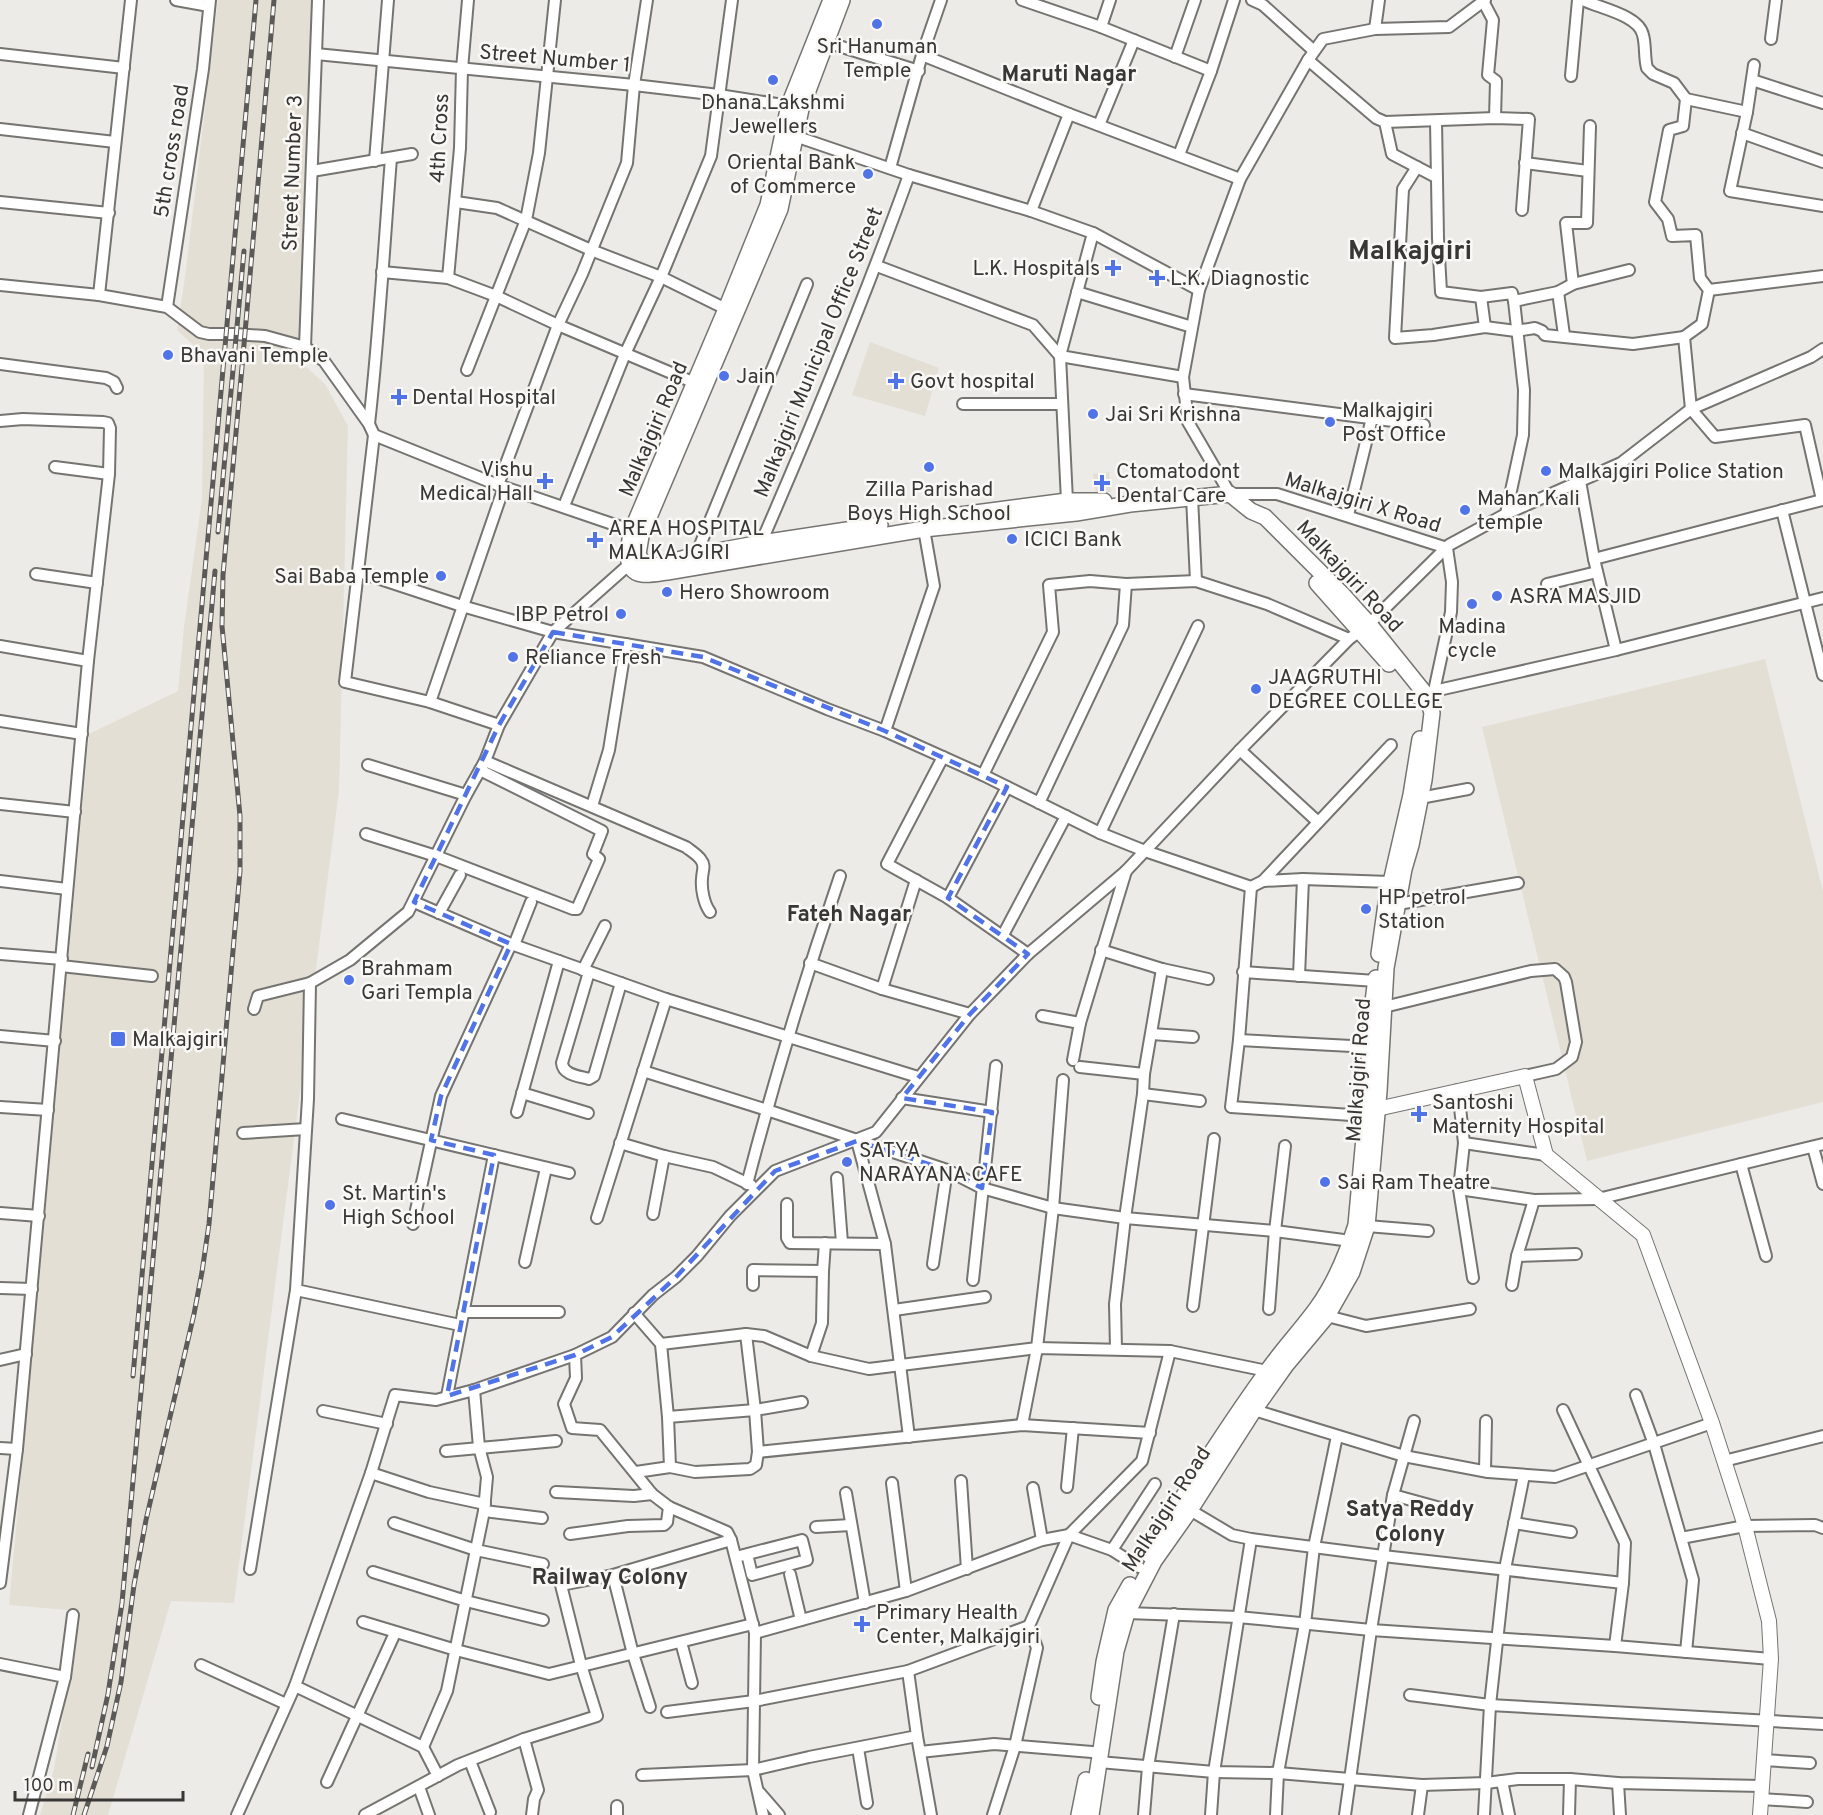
<svg xmlns="http://www.w3.org/2000/svg" width="1823" height="1815" font-family="Overpass,sans-serif">
<rect width="100%" height="100%" fill="#ecebe8"/>
<g fill="#e3dfd5">
<polygon points="218,0 312,0 301,362 325,384 348,426 339,791 234,1603 171,1601 108,1815 40,1815 54,1769 80,1611 9,1605 89,734 178,691 184,627 202,499 204,355 177,330 185,277"/>
<polygon points="870,342 939,368 925,416 852,395"/>
<polygon points="1109,472 1111,492 1096,494 1093,474"/>
<polygon points="1765,659 1823,891 1823,1102 1587,1161 1482,727"/>
</g>
<g fill="none" stroke-linecap="round" stroke-linejoin="round">
<defs>
<g id="minor">
<polyline points="176,0 209,6"/>
<polyline points="1022,0 1101,27 1211,71"/>
<polyline points="1252,0 1263,5 1314,51"/>
<path d="M1583,0C1599,8 1639,15 1643,35C1646,46 1644,57 1647,68L1653,74L1674,83L1686,99L1683,126L1669,130L1655,202L1668,219L1672,236L1696,235L1700,278L1709,290L1702,324L1684,337L1691,409L1715,437L1805,425L1822,500L1594,559"/>
<polyline points="1483,1 1493,20 1488,75 1496,81 1495,118"/>
<polyline points="1101,27 1110,0"/>
<polyline points="1375,29 1379,0"/>
<polyline points="1771,39 1776,0"/>
<polyline points="826,42 919,71"/>
<polyline points="0,54 124,68"/>
<polyline points="316,54 634,85 719,95 796,107"/>
<polyline points="922,55 1069,114 1240,179"/>
<polyline points="1175,57 1195,0"/>
<polyline points="1308,60 1376,118 1385,122 1392,154 1436,177"/>
<polyline points="1754,65 1747,112 1730,191 1823,206"/>
<polyline points="1571,76 1578,0"/>
<polyline points="1752,80 1823,103"/>
<polyline points="1686,99 1747,112"/>
<polyline points="1436,121 1438,238 1441,292 1481,297 1512,293 1514,301 1558,292 1573,284 1629,270"/>
<polyline points="1385,122 1495,118 1529,119 1522,210"/>
<polyline points="1099,125 1134,40"/>
<polyline points="0,129 115,142"/>
<polyline points="1742,133 1823,162"/>
<polyline points="789,134 909,175 1031,211 1093,233 1199,290"/>
<polyline points="1179,155 1211,71 1234,0"/>
<polyline points="375,161 388,0"/>
<polyline points="1525,163 1588,171"/>
<polyline points="1417,167 1403,189 1395,338 1433,335 1485,327 1516,331 1535,328 1542,331 1545,335 1633,344 1684,337"/>
<polyline points="890,168 922,55 941,0"/>
<polyline points="312,171 412,154"/>
<polyline points="0,202 109,213"/>
<polyline points="456,202 497,208 591,250 661,277 726,309"/>
<polyline points="1031,211 1069,114"/>
<polyline points="877,266 1033,325 1060,356 1183,377"/>
<polyline points="382,272 448,278 496,296 558,325 695,383"/>
<polyline points="448,278 460,148 462,69 468,0"/>
<polyline points="1573,284 1566,223 1587,223 1590,126"/>
<polyline points="0,285 99,295 167,307 200,332 209,334 235,334 265,336 305,347 324,361 369,424 374,435 498,485 636,532"/>
<polyline points="1709,290 1823,276"/>
<polyline points="1077,292 1192,327"/>
<polyline points="1558,292 1564,335"/>
<polyline points="99,295 131,0"/>
<polyline points="1481,297 1485,327"/>
<polyline points="167,307 203,69 210,0"/>
<polyline points="305,347 318,0"/>
<polyline points="0,364 106,378 114,382 117,388"/>
<polyline points="467,370 526,220 539,153 555,0"/>
<polyline points="1184,394 1424,425"/>
<polyline points="963,404 1062,404"/>
<polyline points="0,421 23,419 103,422 108,423 110,428 109,474 88,661 17,1449 0,1583"/>
<path d="M369,424C379,336 384,247 391,158"/>
<polyline points="374,435 345,682 430,702 499,725"/>
<polyline points="55,467 109,474"/>
<polyline points="1580,481 1594,559 1616,650"/>
<polyline points="498,485 558,325 582,274 627,163 634,85 647,0"/>
<polyline points="1192,497 1196,581"/>
<polyline points="1067,501 1060,356 1093,233"/>
<polyline points="564,506 625,354 661,277 711,156 732,0"/>
<polyline points="1782,510 1823,675"/>
<polyline points="1506,514 1523,435 1524,390 1514,301"/>
<polyline points="1348,515 1372,418"/>
<path d="M761,543C814,421 864,300 909,175"/>
<polyline points="696,555 807,284"/>
<polyline points="359,572 462,606 553,632 703,657 827,709 885,731 983,775 1100,833 1145,851 1251,887 1263,881 1303,879 1390,882"/>
<polyline points="36,574 97,583"/>
<polyline points="1547,584 1597,572"/>
<polyline points="1369,624 1449,545 1506,514 1621,463 1691,409 1811,357 1823,349"/>
<polyline points="0,646 88,661"/>
<polyline points="1434,691 1451,612 1452,582 1447,548 1277,494 1230,494 1188,422 1183,377 1199,290 1240,179 1308,60 1323,39 1375,29 1449,27 1485,0"/>
<polyline points="1419,700 1434,691 1616,650 1823,598"/>
<polyline points="430,702 504,487"/>
<polyline points="0,721 82,734"/>
<polyline points="885,731 934,586 924,529"/>
<polyline points="1240,750 1318,822"/>
<polyline points="943,757 887,864 948,898 1028,954"/>
<path d="M485,761L686,847C691,851 698,855 701,860C706,866 702,871 702,879C701,889 704,904 710,912"/>
<polyline points="368,765 466,795"/>
<polyline points="983,775 1053,632 1049,585 1090,581 1126,584 1196,581 1267,604 1349,639"/>
<polyline points="1420,798 1468,789"/>
<polyline points="1039,803 1123,625 1126,584"/>
<polyline points="0,804 75,812"/>
<polyline points="592,806 609,750 626,644"/>
<polyline points="1100,833 1198,626"/>
<polyline points="366,834 436,856 573,909 577,909 599,859 593,854 602,831 480,770"/>
<polyline points="0,881 67,889"/>
<polyline points="1263,881 1391,745"/>
<polyline points="1251,887 1239,1040 1231,1107 1366,1116"/>
<polyline points="948,898 1007,787"/>
<polyline points="414,902 511,944 666,999 918,1077"/>
<polyline points="1398,904 1518,883"/>
<polyline points="439,913 460,875"/>
<polyline points="1003,935 1066,816"/>
<polyline points="514,945 531,902"/>
<polyline points="1101,950 1162,969 1208,979"/>
<polyline points="0,954 62,959"/>
<polyline points="810,963 882,989 970,1014"/>
<polyline points="61,966 152,976"/>
<polyline points="583,970 605,926"/>
<path d="M589,972L562,1063C563,1075 579,1076 589,1079L594,1076L621,983"/>
<polyline points="1243,972 1376,981"/>
<polyline points="1299,976 1303,879"/>
<polyline points="882,989 916,880"/>
<polyline points="1384,1007 1531,971 1555,969 1564,977 1566,982 1576,1042 1572,1057 1556,1069 1525,1076"/>
<polyline points="254,1009 258,996 310,983"/>
<polyline points="1042,1016 1080,1023"/>
<polyline points="1152,1034 1193,1037"/>
<polyline points="0,1036 55,1041"/>
<polyline points="1239,1040 1371,1047"/>
<polyline points="1073,1060 1080,1023 1126,871"/>
<polyline points="1080,1067 1144,1074"/>
<polyline points="643,1071 767,1110 947,1170 982,1188 1053,1208 1125,1218 1275,1231 1351,1241"/>
<polyline points="1458,1090 1464,1143 1459,1189 1473,1278"/>
<polyline points="522,1093 588,1113"/>
<polyline points="1143,1094 1200,1101"/>
<polyline points="902,1098 992,1112"/>
<polyline points="0,1107 48,1110"/>
<polyline points="517,1112 559,961"/>
<polyline points="342,1119 569,1173"/>
<polyline points="243,1133 306,1129"/>
<polyline points="857,1141 885,1244 909,1437"/>
<polyline points="620,1143 664,1156 713,1167 751,1185"/>
<polyline points="1464,1143 1546,1155"/>
<polyline points="1813,1147 1823,1184"/>
<polyline points="1741,1164 1766,1256"/>
<polyline points="837,1178 842,1243"/>
<path d="M747,1184C774,1080 805,978 840,876"/>
<polyline points="1459,1189 1534,1200 1598,1199 1823,1144"/>
<polyline points="787,1204 787,1238 790,1243 885,1244"/>
<polyline points="0,1213 39,1216"/>
<polyline points="653,1214 664,1156"/>
<polyline points="597,1218 666,999"/>
<polyline points="413,1224 441,1096 511,944"/>
<polyline points="1367,1226 1428,1231"/>
<polyline points="1517,1256 1576,1254"/>
<polyline points="525,1262 546,1168"/>
<polyline points="933,1264 947,1170"/>
<polyline points="973,1280 996,1066"/>
<polyline points="753,1285 753,1270 823,1271"/>
<polyline points="1512,1285 1517,1256 1534,1200"/>
<polyline points="0,1288 32,1289"/>
<polyline points="1193,1306 1214,1139"/>
<polyline points="1269,1309 1275,1231 1285,1146"/>
<polyline points="894,1310 985,1297"/>
<polyline points="463,1312 559,1312"/>
<polyline points="634,1313 661,1344 668,1417 670,1467"/>
<polyline points="1327,1316 1366,1326 1470,1309"/>
<polyline points="460,1325 296,1290 308,1099 310,983 350,960 408,912 466,795 485,761 499,725 553,632 633,561"/>
<polyline points="661,1344 746,1334 764,1336 811,1356 869,1369 1037,1348 1170,1351 1267,1371"/>
<polyline points="1116,1349 1115,1304 1125,1218 1143,1094 1144,1074 1162,969"/>
<polyline points="811,1356 822,1323 823,1271 825,1243"/>
<polyline points="0,1360 26,1354"/>
<polyline points="1636,1395 1654,1444 1693,1580 1686,1652"/>
<polyline points="447,1396 494,1155"/>
<polyline points="1254,1410 1404,1456 1488,1472 1555,1477 1712,1423"/>
<polyline points="1563,1410 1625,1543 1623,1583 1615,1646"/>
<polyline points="323,1411 387,1424"/>
<polyline points="668,1417 755,1410 802,1402"/>
<polyline points="1022,1425 1037,1348 1053,1208 1063,1080"/>
<polyline points="0,1448 17,1449"/>
<polyline points="446,1451 556,1441"/>
<polyline points="758,1452 1022,1425 1150,1433"/>
<polyline points="1724,1461 1823,1436"/>
<polyline points="1485,1471 1486,1421"/>
<polyline points="636,1472 670,1467 695,1472 750,1469 756,1465 758,1452 755,1410 746,1334"/>
<polyline points="371,1473 429,1492 485,1504"/>
<polyline points="961,1481 967,1569"/>
<polyline points="892,1483 906,1591"/>
<polyline points="1067,1487 1073,1428"/>
<polyline points="1033,1488 1042,1540"/>
<polyline points="556,1492 634,1496 652,1494"/>
<polyline points="846,1493 865,1603"/>
<polyline points="1393,1495 1444,1509"/>
<polyline points="1190,1510 1232,1535 1251,1539 1383,1556 1623,1583"/>
<polyline points="484,1511 542,1518"/>
<polyline points="394,1523 476,1550 543,1564"/>
<polyline points="1514,1523 1571,1532"/>
<polyline points="816,1527 851,1525"/>
<polyline points="570,1534 628,1526 664,1525 667,1522 669,1507"/>
<polyline points="1681,1538 1745,1526 1815,1525 1823,1528"/>
<polyline points="1112,1550 1155,1484"/>
<polyline points="736,1557 802,1540 807,1560 752,1575 747,1554"/>
<polyline points="250,1569 296,1290"/>
<polyline points="373,1572 466,1601 543,1620"/>
<polyline points="790,1574 801,1620"/>
<polyline points="613,1575 633,1654 650,1707"/>
<polyline points="1122,1612 1127,1613 1238,1617 1371,1630 1615,1646 1771,1659"/>
<polyline points="363,1622 456,1650 549,1674 753,1624"/>
<polyline points="755,1633 906,1591 1042,1540 1069,1535 1112,1550 1139,1567"/>
<polyline points="681,1642 692,1683"/>
<polyline points="0,1664 65,1677"/>
<polyline points="201,1665 286,1704"/>
<polyline points="908,1671 917,1736 931,1815"/>
<polyline points="295,1686 423,1747 438,1776"/>
<polyline points="1410,1695 1490,1705 1823,1724"/>
<polyline points="667,1712 754,1701 908,1671 1029,1626"/>
<polyline points="524,1739 538,1790 534,1799 532,1815"/>
<polyline points="423,1747 447,1691 484,1511 487,1477 479,1447 474,1390"/>
<polyline points="858,1748 867,1803"/>
<polyline points="920,1752 994,1744 1092,1752"/>
<polyline points="1763,1760 1810,1763"/>
<polyline points="470,1761 490,1812"/>
<polyline points="1099,1762 1214,1772 1278,1773 1422,1785 1486,1783 1518,1779 1570,1779 1618,1783 1762,1786"/>
<polyline points="642,1775 753,1770 809,1757 917,1736"/>
<polyline points="1502,1781 1509,1815"/>
<polyline points="327,1782 395,1633"/>
<polyline points="1618,1783 1620,1815"/>
<polyline points="419,1787 429,1815"/>
<polyline points="760,1793 779,1815"/>
<polyline points="1761,1799 1807,1802"/>
<polyline points="617,1806 617,1815"/>
<polyline points="29,1815 65,1677 73,1615"/>
<polyline points="237,1815 295,1686 371,1473 395,1395 436,1400 474,1390 575,1355"/>
<polyline points="365,1815 458,1765 524,1739 597,1716 581,1665 561,1585 613,1575 731,1540"/>
<polyline points="763,1815 753,1770 755,1633 731,1540 727,1532 669,1507 652,1494 600,1430 572,1428 564,1404 576,1378 575,1355 612,1337 653,1295 676,1277 697,1256 730,1216 775,1171 876,1132 970,1014 1028,954 1126,871 1240,750 1349,639 1360,631"/>
<polyline points="993,1815 1015,1746 1037,1648 1029,1626 1069,1535 1142,1461 1170,1351"/>
<polyline points="1144,1815 1148,1767 1174,1614"/>
<polyline points="1211,1815 1214,1772 1251,1539"/>
<polyline points="1276,1815 1278,1773 1305,1624 1314,1547 1337,1436"/>
<polyline points="1345,1815 1371,1630 1393,1495 1414,1421"/>
<polyline points="1418,1815 1422,1785"/>
<polyline points="1484,1815 1490,1705 1505,1569 1524,1475"/>
<polyline points="1569,1815 1570,1779"/>
</g>
<polyline id="tertiary" points="1377,1109 1525,1076 1546,1155 1643,1235 1712,1423 1745,1526 1769,1621 1771,1659 1760,1815"/>
<g id="secondary">
<path d="M831,0L789,105L768,205L726,309L632,530C629,543 622,572 642,574C650,575 659,573 667,572L924,529L1076,513L1130,504L1230,494L1251,511L1265,517L1342,594L1369,624L1427,696L1432,713L1424,780L1411,845L1404,869L1386,968L1379,1091L1367,1226L1352,1272L1327,1316L1286,1365L1254,1410L1190,1510L1154,1561L1127,1613L1116,1651L1091,1815"/>
<polyline points="842,0 801,109 780,209 641,536 638,554 643,564 649,566 660,565 696,555 761,543 880,525"/>
<polyline points="960,515 1067,501 1104,501"/>
<polyline points="1317,583 1389,664"/>
<polyline points="1379,954 1386,904 1411,795 1420,739"/>
<path d="M1148,1554C1185,1493 1224,1431 1266,1373C1282,1350 1301,1330 1317,1308C1335,1283 1347,1254 1356,1225L1366,1116L1372,1010L1376,978"/>
<polyline points="1099,1697 1104,1662 1116,1610 1130,1585"/>
<polyline points="1079,1815 1086,1780"/>
</g>
</defs>
<use href="#minor" stroke="#757471" stroke-width="14"/>
<use href="#tertiary" stroke="#757471" stroke-width="16"/>
<use href="#secondary" stroke="#757471" stroke-width="18"/>
<use href="#minor" stroke="#fff" stroke-width="10"/>
<use href="#tertiary" stroke="#fff" stroke-width="14"/>
<use href="#secondary" stroke="#fff" stroke-width="15"/>
<defs>
<g id="rail">
<polyline points="218,532 244,251"/>
<polyline points="133,1376 256,0"/>
<polyline points="92,1767 108,1694 122,1603 215,571"/>
<polyline points="73,1815 88,1754"/>
<polyline points="84,1815 107,1746 121,1682 134,1585 146,1520 194,1314 202,1272 209,1224 240,871 240,816 222,626 223,575 243,356 274,0"/>
</g>
</defs>
<use href="#rail" stroke="#5b5a59" stroke-width="5"/>
<use href="#rail" stroke="#faf8f5" stroke-width="3" stroke-dasharray="9" stroke-linecap="butt"/>
</g>
<path fill="none" stroke="#5173e8" stroke-width="4.5" stroke-dasharray="12 8" stroke-linejoin="round" d="M553,632L703,657L885,731L1007,787L948,898L1028,954L970,1014L902,1098L992,1112L982,1188L947,1170L857,1141L775,1171L676,1277L612,1337L575,1355L447,1396L494,1155L431,1140L441,1096L511,944L414,902L499,725Z"/>
<g fill="#5173e8" stroke="#faf8f5" stroke-width="2">
<circle cx="877" cy="24" r="6"/>
<circle cx="773" cy="80" r="6"/>
<circle cx="868" cy="174" r="6"/>
<path d="M1110 259h6v6h6v6h-6v6h-6v-6h-6v-6h6z"/>
<path d="M1154 269h6v6h6v6h-6v6h-6v-6h-6v-6h6z"/>
<circle cx="168" cy="355" r="6"/>
<circle cx="724" cy="376" r="6"/>
<path d="M893 372h6v6h6v6h-6v6h-6v-6h-6v-6h6z"/>
<path d="M396 388h6v6h6v6h-6v6h-6v-6h-6v-6h6z"/>
<circle cx="1093" cy="414" r="6"/>
<circle cx="1330" cy="422" r="6"/>
<circle cx="929" cy="467" r="6"/>
<circle cx="1546" cy="471" r="6"/>
<path d="M542 472h6v6h6v6h-6v6h-6v-6h-6v-6h6z"/>
<path d="M1099 474h6v6h6v6h-6v6h-6v-6h-6v-6h6z"/>
<circle cx="1465" cy="510" r="6"/>
<circle cx="1012" cy="539" r="6"/>
<path d="M592 531h6v6h6v6h-6v6h-6v-6h-6v-6h6z"/>
<circle cx="441" cy="576" r="6"/>
<circle cx="667" cy="592" r="6"/>
<circle cx="1497" cy="596" r="6"/>
<circle cx="1472" cy="604" r="6"/>
<circle cx="621" cy="614" r="6"/>
<circle cx="513" cy="657" r="6"/>
<circle cx="1256" cy="689" r="6"/>
<circle cx="1366" cy="909" r="6"/>
<circle cx="349" cy="980" r="6"/>
<rect x="110" y="1031" width="16" height="16" rx="3"/>
<path d="M1416 1105h6v6h6v6h-6v6h-6v-6h-6v-6h6z"/>
<circle cx="847" cy="1162" r="6"/>
<circle cx="1325" cy="1182" r="6"/>
<circle cx="330" cy="1205" r="6"/>
<path d="M859 1615h6v6h6v6h-6v6h-6v-6h-6v-6h6z"/>
</g>
<g text-anchor="middle" stroke-width="5" stroke-linejoin="round" paint-order="stroke">
<g font-size="21" fill="#383736" stroke="#faf8f5" text-anchor="start">
<text x="877" y="53" text-anchor="middle">Sri Hanuman<tspan x="877" dy="24">Temple</tspan></text>
<text x="773" y="109" text-anchor="middle">Dhana Lakshmi<tspan x="773" dy="24">Jewellers</tspan></text>
<text x="856" y="169" text-anchor="end">Oriental Bank<tspan x="856" dy="24">of Commerce</tspan></text>
<text x="1100" y="275" text-anchor="end">L.K. Hospitals</text>
<text x="1170" y="285">L.K. Diagnostic</text>
<text x="180" y="362">Bhavani Temple</text>
<text x="736" y="383">Jain</text>
<text x="910" y="388">Govt hospital</text>
<text x="412" y="404">Dental Hospital</text>
<text x="1342" y="417">Malkajgiri<tspan x="1342" dy="24">Post Office</tspan></text>
<text x="1105" y="421">Jai Sri Krishna</text>
<text x="533" y="476" text-anchor="end">Vishu<tspan x="533" dy="24">Medical Hall</tspan></text>
<text x="1116" y="478">Ctomatodont<tspan x="1116" dy="24">Dental Care</tspan></text>
<text x="1558" y="478">Malkajgiri Police Station</text>
<text x="929" y="496" text-anchor="middle">Zilla Parishad<tspan x="929" dy="24">Boys High School</tspan></text>
<text x="1477" y="505">Mahan Kali<tspan x="1477" dy="24">temple</tspan></text>
<text x="608" y="535">AREA HOSPITAL<tspan x="608" dy="24">MALKAJGIRI</tspan></text>
<text x="1024" y="546">ICICI Bank</text>
<text x="429" y="583" text-anchor="end">Sai Baba Temple</text>
<text x="679" y="599">Hero Showroom</text>
<text x="1509" y="603">ASRA MASJID</text>
<text x="609" y="621" text-anchor="end">IBP Petrol</text>
<text x="1472" y="633" text-anchor="middle">Madina<tspan x="1472" dy="24">cycle</tspan></text>
<text x="525" y="664">Reliance Fresh</text>
<text x="1268" y="684">JAAGRUTHI<tspan x="1268" dy="24">DEGREE COLLEGE</tspan></text>
<text x="1378" y="904">HP petrol<tspan x="1378" dy="24">Station</tspan></text>
<text x="361" y="975">Brahmam<tspan x="361" dy="24">Gari Templa</tspan></text>
<text x="132" y="1046">Malkajgiri</text>
<text x="1432" y="1109">Santoshi<tspan x="1432" dy="24">Maternity Hospital</tspan></text>
<text x="859" y="1157">SATYA<tspan x="859" dy="24">NARAYANA CAFE</tspan></text>
<text x="1337" y="1189">Sai Ram Theatre</text>
<text x="342" y="1200">St. Martin's<tspan x="342" dy="24">High School</tspan></text>
<text x="876" y="1619">Primary Health<tspan x="876" dy="24">Center, Malkajgiri</tspan></text>
</g>
<g font-size="21" fill="#383736" stroke="#faf8f5">
<text transform="translate(555 58) rotate(5)" y="7">Street Number 1</text>
<text transform="translate(439 138) rotate(-87)" y="7">4th Cross</text>
<text transform="translate(171 151) rotate(-81)" y="7">5th cross road</text>
<text transform="translate(292 173) rotate(-88)" y="7">Street Number 3</text>
<text transform="translate(818 352) rotate(-68)" y="7">Malkajgiri Municipal Office Street</text>
<text transform="translate(653 429) rotate(-67)" y="7">Malkajgiri Road</text>
<text transform="translate(1363 502) rotate(17)" y="7">Malkajgiri X Road</text>
<text transform="translate(1350 576) rotate(47)" y="7">Malkajgiri Road</text>
<text transform="translate(1358 1070) rotate(-86)" y="7">Malkajgiri Road</text>
<text transform="translate(1166 1509) rotate(-57)" y="7">Malkajgiri Road</text>
</g>
<g font-size="22" font-weight="bold" fill="#383736" stroke="#faf8f5">
<text x="1069" y="81">Maruti Nagar</text>
<text x="849" y="921">Fateh Nagar</text>
<text x="1410" y="1516">Satya Reddy<tspan x="1410" dy="25">Colony</tspan></text>
<text x="610" y="1584">Railway Colony</text>
</g>
<g font-size="27" font-weight="bold" fill="#383736" stroke="#faf8f5">
<text x="1410" y="259">Malkajgiri</text>
</g>
</g>
<path d="M15 1791v9h168v-9" fill="none" stroke="#383736" stroke-width="3"/>
<text x="24" y="1791" font-size="18" fill="#383736" stroke="#faf8f5" stroke-width="4.5" paint-order="stroke">100 m</text>
</svg>
